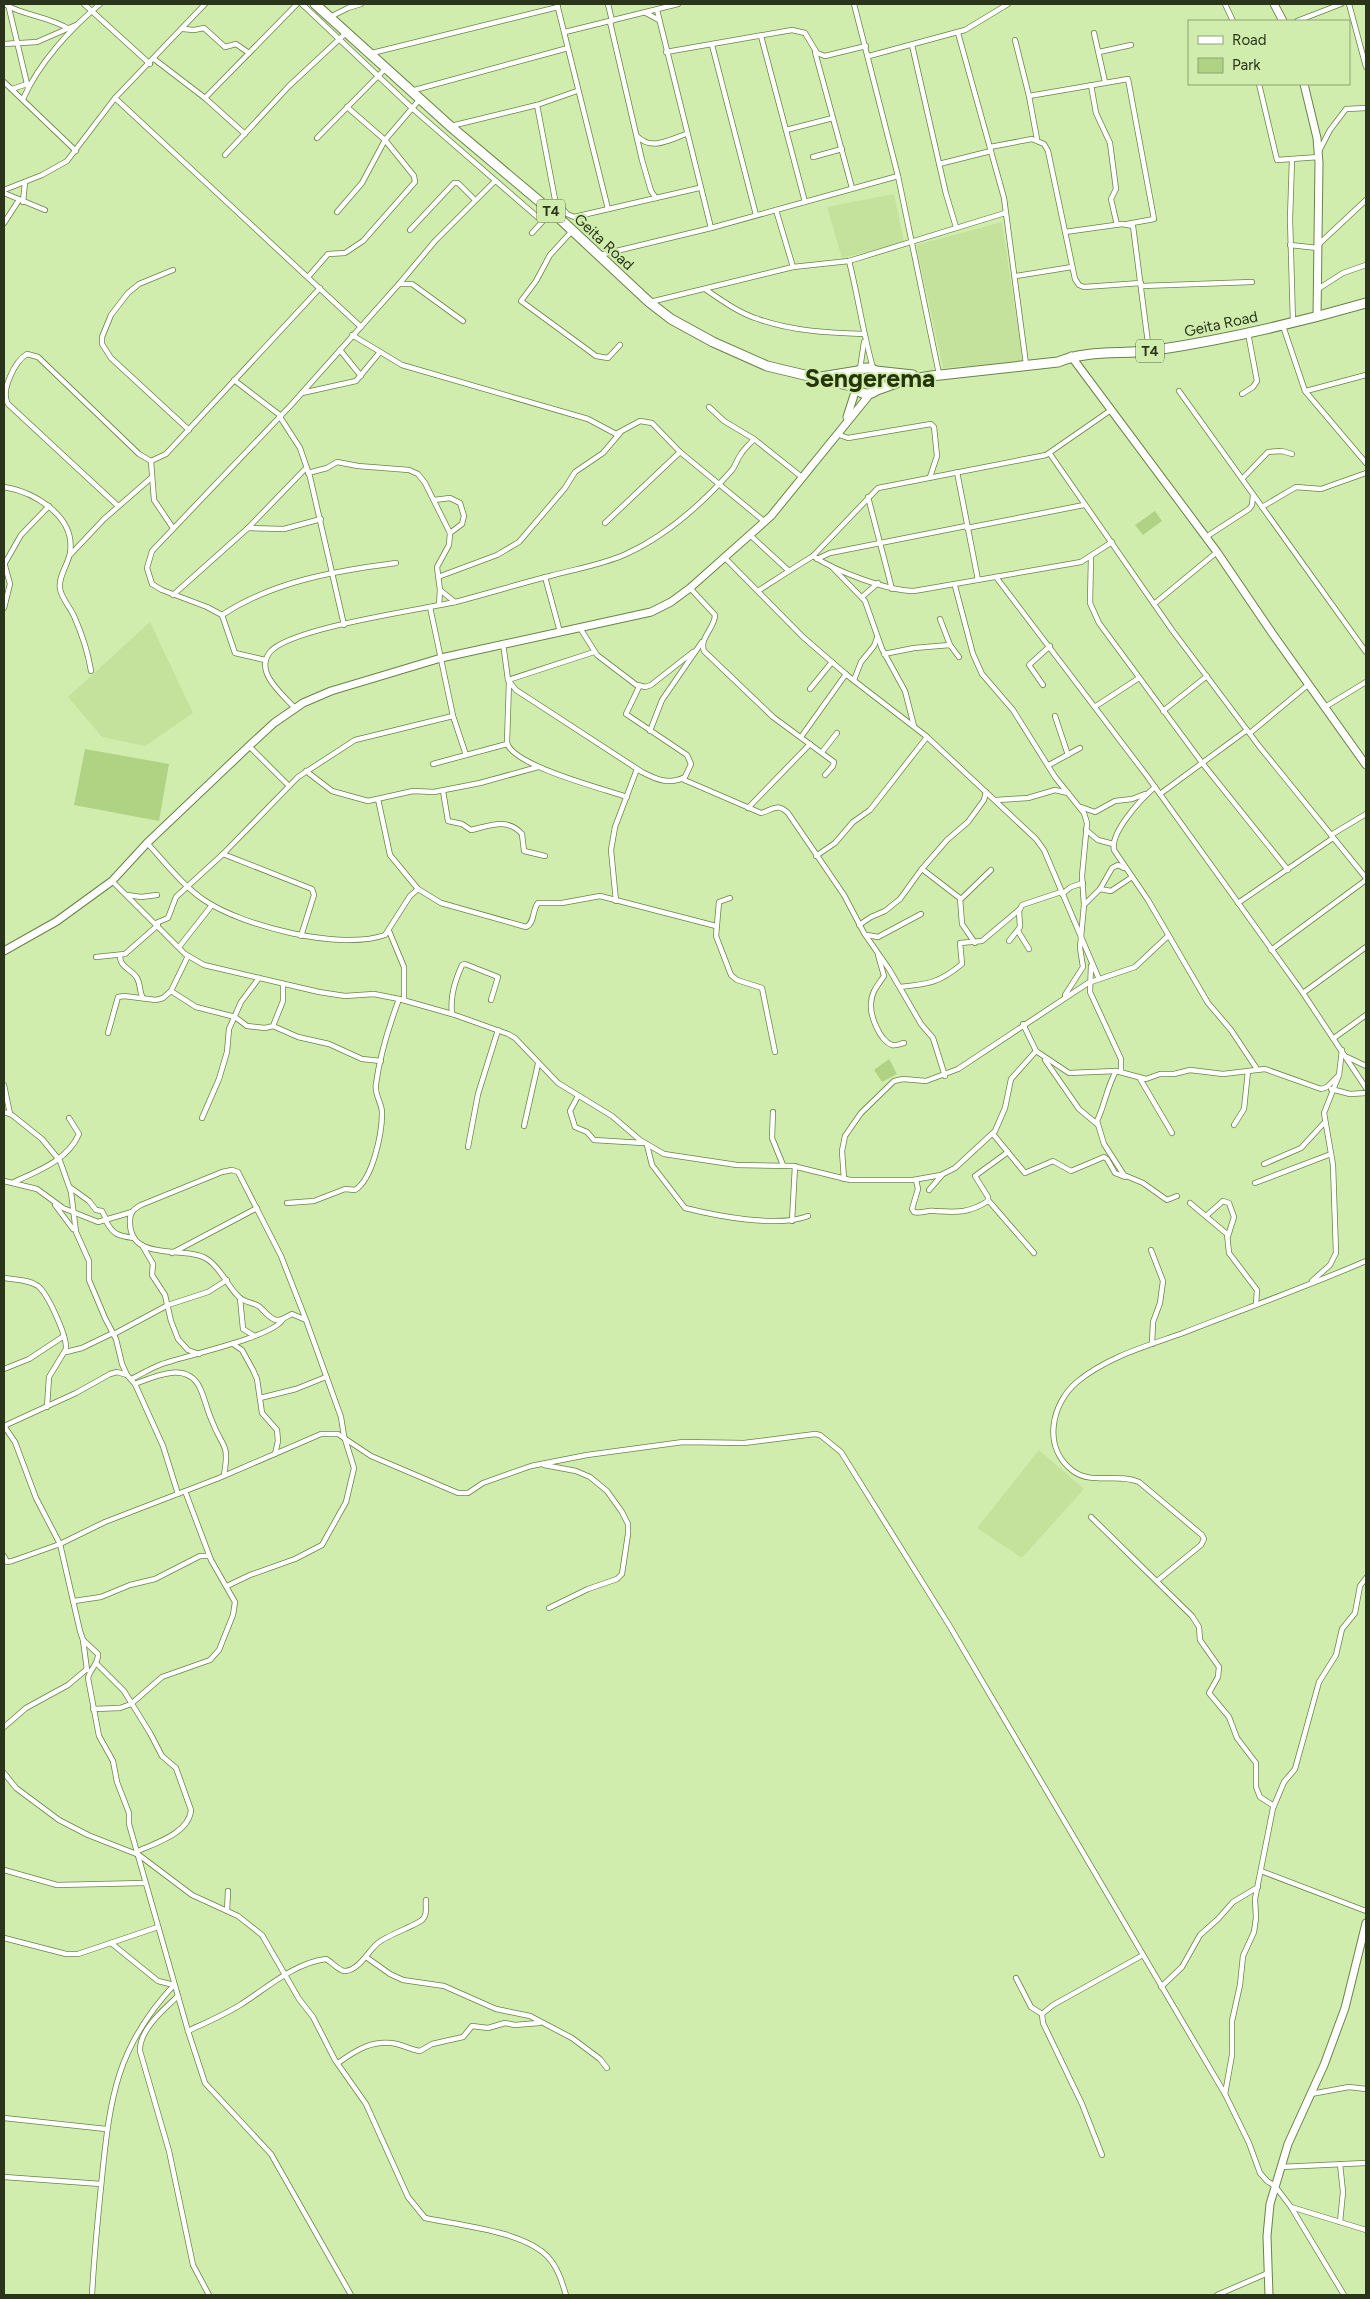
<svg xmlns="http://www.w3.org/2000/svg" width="1370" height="2299" font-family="Figtree,sans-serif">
<rect width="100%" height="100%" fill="#d1edae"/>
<g fill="#c5e29d">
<polygon points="894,194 904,242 842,258 827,207"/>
<polygon points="1002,222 1023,362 943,368 916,245"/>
<polygon points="150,622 193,713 145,746 102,737 68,697"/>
<polygon points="1039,1450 1084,1489 1022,1558 977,1528"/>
</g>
<g fill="#b0d283">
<polygon points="1155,511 1162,521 1143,535 1135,525"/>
<polygon points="85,749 169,764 159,821 74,805"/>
<polygon points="889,1059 897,1074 882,1082 874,1070"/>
</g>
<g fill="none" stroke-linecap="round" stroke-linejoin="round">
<defs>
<g id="street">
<path d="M5,4C20,15 49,16 69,29"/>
<polyline points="8,4 28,88"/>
<polyline points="84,4 150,64"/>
<polyline points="302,4 413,109 542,221"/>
<polyline points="557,4 608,209"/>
<polyline points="608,4 612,21"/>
<polyline points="854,4 898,176 939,374"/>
<polyline points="1225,4 1233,21"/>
<polyline points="1349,4 1366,67"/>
<polyline points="657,10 711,228"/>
<polyline points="646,13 659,20"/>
<polyline points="330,17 348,8 361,4"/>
<polyline points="1297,21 1341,4"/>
<polyline points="610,22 642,160 651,191 656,198"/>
<polyline points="183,29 194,30 204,28 225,47 236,44 249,53"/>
<polyline points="565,32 678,4"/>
<polyline points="958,33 1004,198 1026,364"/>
<polyline points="1094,33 1105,82"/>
<polyline points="761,36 805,202"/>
<polyline points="1015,40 1029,96 1037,139"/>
<polyline points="4,44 37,42 76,25"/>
<polyline points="712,45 756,215"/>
<polyline points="912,45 946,194 956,227"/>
<polyline points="666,52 792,30 805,33 817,53 825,56 866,46"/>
<polyline points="815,52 852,188"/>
<polyline points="1099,52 1131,45"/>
<polyline points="372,53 558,7"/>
<polyline points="869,56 965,30 1008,4"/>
<polyline points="154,59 205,98 245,134"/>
<polyline points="4,82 76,151"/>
<polyline points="1259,84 1277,160 1319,157"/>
<polyline points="1091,85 1096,113 1110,143 1116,189 1111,199 1117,225"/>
<polyline points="12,89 27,84"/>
<polyline points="411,91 568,48"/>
<polyline points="1029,96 1128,79 1154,219 1127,224"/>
<polyline points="115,98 361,327"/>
<polyline points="205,98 297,4"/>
<path d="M23,99C39,63 70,29 100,4"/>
<polyline points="537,105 558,215"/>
<polyline points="451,126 537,105 577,91"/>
<polyline points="786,130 833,118"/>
<path d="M637,136C651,151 669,140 686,134"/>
<polyline points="317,138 386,68"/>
<polyline points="990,147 1032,139 1044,144 1048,151 1075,279 1079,285 1084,287 1141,283"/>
<polyline points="1318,153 1330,130 1346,109 1366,108"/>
<polyline points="225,155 289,86 347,32"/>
<polyline points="813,157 842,149"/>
<polyline points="1292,159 1290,219 1293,323"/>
<polyline points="939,164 991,151"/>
<polyline points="4,190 42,175 67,161 115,98 205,4"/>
<polyline points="4,193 45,210"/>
<polyline points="556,201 567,214 574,217 699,188"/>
<polyline points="23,202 25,182"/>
<polyline points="776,210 793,267"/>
<polyline points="337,212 362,183 385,140 420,99"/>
<polyline points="4,223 19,200"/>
<polyline points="410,230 454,183 458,183 475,200"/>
<polyline points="572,231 550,255 536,281 521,301 596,356 608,358 620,345"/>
<polyline points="1065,232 1122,224 1133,226 1149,351"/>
<polyline points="532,233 552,211"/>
<polyline points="1320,243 1366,200"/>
<polyline points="1290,245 1318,248"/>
<polyline points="600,255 711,228 898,176"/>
<path d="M849,261C858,296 863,333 873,368"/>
<polyline points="173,270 139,284 128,293 111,315 102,337 102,344 111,358 189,430"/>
<polyline points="1016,276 1072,267"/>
<polyline points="308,277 328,254 345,253 363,241 415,182 414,176 385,140 347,107"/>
<polyline points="399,284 412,284 463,321"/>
<polyline points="1142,286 1252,282"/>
<path d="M705,289C721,300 739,313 758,319C792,331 829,333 864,334"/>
<polyline points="1318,289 1343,273 1366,265"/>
<polyline points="650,302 793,267 849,261 1005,213"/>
<polyline points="1283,326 1305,391 1366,463"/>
<polyline points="352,335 402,365 588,419 616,434 640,421 652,423 680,452 765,522"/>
<polyline points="340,350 361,376"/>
<polyline points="860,369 864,342"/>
<polyline points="234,380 281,416"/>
<polyline points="1179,391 1366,652"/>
<polyline points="1306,391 1366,375"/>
<polyline points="302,393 356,381 380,352"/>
<polyline points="1242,394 1253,387 1257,381 1248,333"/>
<polyline points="709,407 724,421 754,439 803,478"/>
<polyline points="280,417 300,448 310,477 344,625"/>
<polyline points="837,434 848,438 931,424 934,427 937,456 930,477"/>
<polyline points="1050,454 1172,630 1259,746 1366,878"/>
<polyline points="151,461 154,500 173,528"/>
<polyline points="957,472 978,580"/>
<polyline points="308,473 327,468 337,462 358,466 409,470 418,474 425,483 450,533 449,545 437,567 440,590 439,605"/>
<polyline points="1243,478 1268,452 1282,451 1292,454"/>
<path d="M4,487C34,492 76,516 70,553C68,565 58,576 60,589C62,599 70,607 74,616C82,634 88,652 91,671"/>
<polyline points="868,497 892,589"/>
<polyline points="434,500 450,498 460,503 464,516 462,524 450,533"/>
<path d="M118,506L8,404C0,391 15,361 27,354L38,357L139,454L151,461L166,454L320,288"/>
<polyline points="1262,507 1296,487 1321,489 1366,473"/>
<polyline points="605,523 680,452"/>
<polyline points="248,528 284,529 321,519"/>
<polyline points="967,528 1084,505"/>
<polyline points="751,536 789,571 813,556 878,488 1046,455 1111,410"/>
<polyline points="1206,537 1249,509 1252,505 1253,495"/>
<polyline points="71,554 104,519 151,478"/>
<path d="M813,556C835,571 888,591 914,591L1081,562L1112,542"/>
<polyline points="1091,557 1090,603 1099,623 1203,764 1288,870"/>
<polyline points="725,558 803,637 848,676 926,736 1036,839 1044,850 1099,979"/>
<polyline points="817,559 830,553 966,526"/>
<polyline points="5,563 21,535 49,506"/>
<polyline points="832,567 865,601 882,649 905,691 914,726"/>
<polyline points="438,577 497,555 519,542 565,488 575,472 603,453 620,433"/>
<polyline points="545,577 560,632"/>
<polyline points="996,577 1147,776 1303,993 1366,1088"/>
<polyline points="955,586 973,654 982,674 1013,710 1055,777 1084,813 1087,823 1082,876 1084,905"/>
<path d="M690,588L715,615C715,628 699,638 704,651L773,717L834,762L833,766L825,775"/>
<polyline points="440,590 455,602"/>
<polyline points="758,591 789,571"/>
<polyline points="173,595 248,528 306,468"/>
<polyline points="862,597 878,583"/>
<polyline points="1154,604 1217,552"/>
<polyline points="430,607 453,716 466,755"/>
<polyline points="4,608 10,584 4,562"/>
<path d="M222,615C274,581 335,571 396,563"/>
<polyline points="940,619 950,645"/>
<path d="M503,643L508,680L516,690L642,772C657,780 670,785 685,777L691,764L687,755L626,714L639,687L597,655L580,628"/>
<polyline points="884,654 914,648 950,645 959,657"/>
<polyline points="265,660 235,653 222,615 207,607 162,590 152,584 147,568 152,551 292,404 399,284 435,241 495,181"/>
<polyline points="508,680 594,652"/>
<polyline points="854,680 861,662 874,646 877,638"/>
<path d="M509,682L507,742C510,765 604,789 627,797"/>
<polyline points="638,685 645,687 651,685 693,652"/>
<polyline points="1043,685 1029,665 1050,646"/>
<polyline points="810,689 832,662"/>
<polyline points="1096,706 1139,678"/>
<polyline points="1325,707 1366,682"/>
<path d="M295,708C282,694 254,672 270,652C290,628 419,610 455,602C487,594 518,584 550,576C575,569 602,565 626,554C668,535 702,504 732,470C736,465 737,459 741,454C744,449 750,444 754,439"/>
<polyline points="1163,711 1207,676"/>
<polyline points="1055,716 1068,755"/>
<polyline points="650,731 662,700 702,642"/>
<polyline points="1250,733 1309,684"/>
<polyline points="801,737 846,674"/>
<polyline points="249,746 288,785"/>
<polyline points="822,752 837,733"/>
<polyline points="433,764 507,744"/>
<polyline points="1049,765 1080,748"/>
<polyline points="306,771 332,791 368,801 413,791 434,792 480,783 538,767"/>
<path d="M682,779L761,813C773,810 777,802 788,813L844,895L864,933L889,969L921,1024L933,1038L945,1076"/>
<path d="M1155,787C1142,798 1110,832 1114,850L1148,900L1208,1003L1231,1030L1257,1069"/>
<path d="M443,791L448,821L462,824L471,830C489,826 507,817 522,834L524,851L545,856"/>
<polyline points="1160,794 1247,730"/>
<path d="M378,799L390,855L418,889L441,903L526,927C535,923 532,910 538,903H562L600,896L716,926"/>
<polyline points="996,800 1028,798 1055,790 1068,793"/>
<polyline points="1081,807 1095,812 1115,801 1132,799 1145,794"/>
<polyline points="748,808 810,744"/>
<polyline points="1086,830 1098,840 1113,844"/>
<polyline points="1331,835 1366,814"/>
<path d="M147,843C165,862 182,885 204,900C242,926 340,951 385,935L410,896L418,889"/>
<polyline points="223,854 312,889 314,895 301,936"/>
<polyline points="816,856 835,843 853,822 870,810 927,737"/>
<polyline points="922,869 961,899 991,870"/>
<polyline points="112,881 185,954 204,965 319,992 345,996 374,994 399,999 452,1014 508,1034 515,1038 558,1083 612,1116 640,1140 664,1154 737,1165 793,1166 850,1180 913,1180 941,1175 955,1168 995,1131 1005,1108 1011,1079 1036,1051"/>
<polyline points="1100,889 1111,891 1132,877"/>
<polyline points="1062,894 1071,887 1083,883"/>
<polyline points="127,895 141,897 157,895"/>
<polyline points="730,898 719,902 716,936 731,975 737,980 762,988 775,1052"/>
<polyline points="960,898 962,924 975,943"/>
<polyline points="616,901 611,850 615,827 637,769"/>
<polyline points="1238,903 1333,838"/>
<polyline points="156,923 168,918 176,897 223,854 298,777 355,740 453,716"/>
<polyline points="859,925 871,917 885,911 900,899 921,870 947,840 968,822 984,800 986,792"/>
<polyline points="389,931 404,967 404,1000"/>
<polyline points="1018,931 1029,949"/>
<polyline points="867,935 878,937 921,914"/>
<polyline points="1009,941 1020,927 1019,911 1022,905 1061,892"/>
<polyline points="179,947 212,905"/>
<polyline points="1271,950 1366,880"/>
<path d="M878,955L884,976C878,985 871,992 871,1004C870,1016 880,1041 892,1045C896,1046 900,1044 904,1043"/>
<path d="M120,956C120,968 132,969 137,978C141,985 139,992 143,998"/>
<polyline points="96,957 125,954 158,925"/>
<polyline points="1091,966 1090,992 1121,1059 1121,1072"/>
<path d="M900,987C929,984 939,983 962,964L960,943L982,941L1020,909"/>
<polyline points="171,991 196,1007 235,1017 247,1026 265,1028 273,1026 283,1001 283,984"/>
<polyline points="1303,993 1366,947"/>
<polyline points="1065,995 1083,967 1080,948 1084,905 1100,889 1112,868 1118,865 1124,868"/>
<path d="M452,1014C450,996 455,981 462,965L465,964L498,977L491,1000"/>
<polyline points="1023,1024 1036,1051 1069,1073 1116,1071 1146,1079 1160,1074 1174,1074 1190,1070 1223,1074 1265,1069 1321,1089 1327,1087 1339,1075"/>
<polyline points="273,1026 298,1037 329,1044 362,1059 381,1061"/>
<polyline points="108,1033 118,997 124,996 156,1000 163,998 171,991 188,956"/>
<polyline points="1334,1038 1366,1015"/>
<polyline points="1347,1057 1366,1066"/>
<polyline points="1045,1060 1079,1109 1097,1124"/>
<path d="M1116,1071C1107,1087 1105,1104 1097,1121L1104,1144L1124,1175L1143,1183L1167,1200L1177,1196"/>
<polyline points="1139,1077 1172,1133"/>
<polyline points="4,1085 10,1114"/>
<polyline points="1331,1089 1350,1094 1366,1093"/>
<polyline points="578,1096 570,1111 575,1127 587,1132 594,1140 643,1143"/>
<polyline points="4,1112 12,1115 42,1139 60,1161 71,1192 76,1232 89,1261 89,1280 105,1318 116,1339 122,1364 127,1375"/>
<polyline points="773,1112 772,1138 783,1165"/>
<polyline points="202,1118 219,1079 227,1052 229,1029 241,1002 259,978"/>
<polyline points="1234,1125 1244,1109 1248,1071"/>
<polyline points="524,1126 538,1064"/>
<polyline points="993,1134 1025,1173 1053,1161 1071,1171 1104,1157 1107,1159 1115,1173 1125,1177"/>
<path d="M647,1145L652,1165L685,1208C717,1216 778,1228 808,1216"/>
<polyline points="468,1147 478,1094 498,1030"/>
<polyline points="1264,1164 1301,1148 1324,1123"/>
<polyline points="844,1179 842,1151 845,1136 861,1113 894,1081 903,1079 926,1081 958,1069 1088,983 1135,967 1168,936"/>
<path d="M916,1180L918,1189L912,1209L914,1212C921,1214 927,1210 934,1211C955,1212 968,1214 988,1201V1197L975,1176L1008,1152"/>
<polyline points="4,1181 37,1189 63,1208 98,1222 132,1212"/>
<path d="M14,1182C38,1171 68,1160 79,1134L69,1118"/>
<polyline points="1255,1183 1331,1154"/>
<polyline points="71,1188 89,1201 96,1210 102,1211 107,1221"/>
<polyline points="929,1190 942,1175"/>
<polyline points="988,1200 1034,1253"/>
<path d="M287,1203L314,1201L345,1189L355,1190C373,1179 382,1133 382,1113C382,1102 374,1095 376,1084C380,1054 389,1026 399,999"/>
<polyline points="1190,1203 1227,1234 1229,1253 1257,1290 1256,1304"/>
<polyline points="55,1205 73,1229"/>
<polyline points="1206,1216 1223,1201 1229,1203 1234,1217 1228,1236"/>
<path d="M106,1221C113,1235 119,1236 134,1238"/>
<polyline points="792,1221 795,1166"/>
<polyline points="142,1245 153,1264 152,1275 165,1295 171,1321 178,1339 188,1350 199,1354"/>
<polyline points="1151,1250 1163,1281 1160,1303 1153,1322 1152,1344"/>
<polyline points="172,1253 257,1208"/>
<path d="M4,1278C15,1280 28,1279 38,1286C48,1294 67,1336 66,1349L49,1377L47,1407"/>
<polyline points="1312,1281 1330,1265 1336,1253 1333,1165 1324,1113 1339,1075 1342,1050"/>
<polyline points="240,1298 243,1329 253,1335"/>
<polyline points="114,1334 168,1305 208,1292 227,1280"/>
<polyline points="233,1344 242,1350 253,1370 257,1379 262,1413 277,1430 278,1441 275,1454"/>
<polyline points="66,1352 82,1348 113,1333"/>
<polyline points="4,1369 29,1359 64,1336"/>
<path d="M131,1379C142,1374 151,1368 162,1364C184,1356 274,1337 283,1319"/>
<path d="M135,1384C155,1376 187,1361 200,1388C205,1399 207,1410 212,1421C222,1448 230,1442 224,1475"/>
<polyline points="260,1398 296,1389 326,1377"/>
<polyline points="4,1426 76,1393 110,1374 117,1372 127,1375 135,1384 163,1446 178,1494"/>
<polyline points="544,1465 576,1471 590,1477 607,1491 622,1512 628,1524 628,1534 622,1574 617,1579 588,1589 549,1608"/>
<polyline points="1091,1517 1192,1616 1199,1627 1200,1640 1219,1667 1218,1677 1209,1693 1229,1717 1237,1738 1256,1763 1256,1787 1260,1797 1274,1806"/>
<polyline points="4,1556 7,1562 12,1561 60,1544 36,1498 15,1442 4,1426"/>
<path d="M1157,1581L1201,1545L1204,1539L1202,1535L1139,1482C1118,1473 1092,1485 1073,1471C1042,1448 1051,1404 1077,1382C1107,1357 1147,1346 1183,1333C1244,1309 1306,1287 1366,1261"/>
<path d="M227,1586L250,1575L295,1559L322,1545L346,1502L354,1468L344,1436L341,1417L306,1320L281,1256L238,1172L232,1170L222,1172L141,1205C134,1209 130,1212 130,1220C128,1264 186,1245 207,1259C222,1269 227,1286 239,1297C245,1303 253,1302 260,1307C264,1311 272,1321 278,1320C282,1320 288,1316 292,1314L306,1320"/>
<polyline points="74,1601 101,1597 130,1585 155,1579 200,1556 209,1556"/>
<polyline points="83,1640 87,1670"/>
<path d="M96,1663L124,1691L150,1733L162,1756L176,1768L191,1810C189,1833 156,1843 138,1851"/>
<polyline points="93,1709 120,1708 131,1704 162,1677 210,1660 219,1650 233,1615 235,1602 211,1560 185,1491"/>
<polyline points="4,1727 26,1708 68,1685 87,1669"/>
<path d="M4,1773L16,1788L59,1820L88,1835L139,1855L192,1895L238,1916L262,1935L299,1999L313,2017L335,2060L366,2104L408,2197L425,2218C458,2225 524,2231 548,2257C558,2268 562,2282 566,2295"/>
<polyline points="4,1870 57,1885 145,1883"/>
<polyline points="1261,1871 1366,1911"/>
<polyline points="227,1911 228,1891"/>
<polyline points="4,1938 66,1954 78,1954 158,1927"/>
<polyline points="111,1943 158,1981 174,1985"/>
<polyline points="366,1957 390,1974 403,1980 444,1986 496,2009 530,2016 572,2038 600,2059 607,2068"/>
<polyline points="1016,1978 1031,2007 1042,2014"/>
<polyline points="1161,1987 1182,1967 1200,1935 1218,1919 1233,1902 1258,1887"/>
<path d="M178,1996C164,2009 139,2030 140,2051L169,2151L193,2265L209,2295"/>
<path d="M188,2031C205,2023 224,2015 240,2005C267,1988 294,1963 326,1959C332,1962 340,1972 346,1971C360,1969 368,1951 378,1943C389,1934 418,1925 423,1919C428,1914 425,1906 426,1900"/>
<path d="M338,2063C356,2050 373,2039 397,2044C405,2046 412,2050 420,2051L432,2044L463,2037L472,2026L488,2028L505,2023L515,2025L539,2023"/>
<polyline points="1225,2094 1232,2055 1232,2021 1240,1985 1243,1956 1254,1932 1256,1918 1255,1899 1273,1808 1284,1782 1295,1769 1319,1682 1336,1655 1342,1629 1355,1613 1360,1586 1366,1578"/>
<polyline points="1311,2094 1349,2087 1366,2089"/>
<polyline points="4,2118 106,2129"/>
<polyline points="1102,2155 1082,2104 1043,2023 1042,2014 1053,2005 1143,1955"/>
<polyline points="1340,2164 1343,2192 1340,2222"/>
<polyline points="1280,2167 1366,2163"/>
<polyline points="4,2177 101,2184"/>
<polyline points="1291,2207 1366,2230"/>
<path d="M92,2295C94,2255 98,2216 102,2177C110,2097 117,2046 174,1985"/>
<path d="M351,2295L271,2154L205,2083L188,2031L129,1824V1813L117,1782L113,1761L99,1736L88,1678C90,1669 99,1663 98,1654L83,1640L80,1631L60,1544L105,1522L219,1478L321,1434H338L371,1456L458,1493H468L483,1483L531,1466L587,1455L683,1442L744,1443L815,1434L820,1435L841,1452L949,1625L1225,2094L1249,2143L1260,2173L1267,2181L1275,2186L1291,2207L1344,2295"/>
<polyline points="1217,2295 1268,2273"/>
</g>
<g id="secondary">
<polyline points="1274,4 1283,21"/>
<polyline points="1304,84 1317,138 1319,163 1317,317"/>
<polyline points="1071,356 1217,552 1272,633 1366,765"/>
<polyline points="847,417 856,389"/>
<polyline points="4,951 57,921 112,881 147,843 249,746 274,723 303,703 331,691 441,658 651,612 671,602 690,588 771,516 870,394"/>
<polyline points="1269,2295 1267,2236 1270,2204 1288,2144 1324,2065 1345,2008 1366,1923"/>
</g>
<g id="highway">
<polyline points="315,4 450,126 558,217 649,302 671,319 713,342 767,366 855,387"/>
<circle cx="867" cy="381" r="13"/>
<polyline points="876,371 913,375"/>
<polyline points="821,377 858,371"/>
<path d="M877,390L902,381L931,376L1058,362C1088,349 1124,355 1156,350C1227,339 1297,323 1366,303"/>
</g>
</defs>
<use href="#street" stroke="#6a8348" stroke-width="6"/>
<use href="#secondary" stroke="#6a8348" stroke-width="9"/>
<use href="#highway" stroke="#6a8348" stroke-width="11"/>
<use href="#street" stroke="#fff" stroke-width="4.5"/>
<use href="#secondary" stroke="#fff" stroke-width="7"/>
<use href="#highway" stroke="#fff" stroke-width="9"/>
</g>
<g text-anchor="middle" stroke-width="4" stroke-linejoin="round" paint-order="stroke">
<g fill="#d1edae" stroke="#5b6c47" stroke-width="1">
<rect x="537" y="199.5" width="28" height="23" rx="4"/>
<rect x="1136" y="339.5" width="28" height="23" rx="4"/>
</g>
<g font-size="14" font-weight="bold" fill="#29341b">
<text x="551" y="216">T4</text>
<text x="1150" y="356">T4</text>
</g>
<g font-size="15" fill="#29341b" stroke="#d1edae">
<text transform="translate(604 242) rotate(43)" y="5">Geita Road</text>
<text transform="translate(1221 324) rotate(-12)" y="5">Geita Road</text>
</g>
<g font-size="25" font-weight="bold" fill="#253508" stroke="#d1edae">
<text x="870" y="387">Sengerema</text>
</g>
</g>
<rect width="1370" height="2299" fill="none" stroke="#29341b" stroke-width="10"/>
<rect x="1188" y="20" width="162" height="65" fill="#d1edae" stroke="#8ea373"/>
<rect x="1198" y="36" width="25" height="8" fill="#ffffff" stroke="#8ea373"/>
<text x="1232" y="45" font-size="15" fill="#29341b">Road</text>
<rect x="1198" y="58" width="25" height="15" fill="#b0d283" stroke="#8ea373"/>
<text x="1232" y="70" font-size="15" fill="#29341b">Park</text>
</svg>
